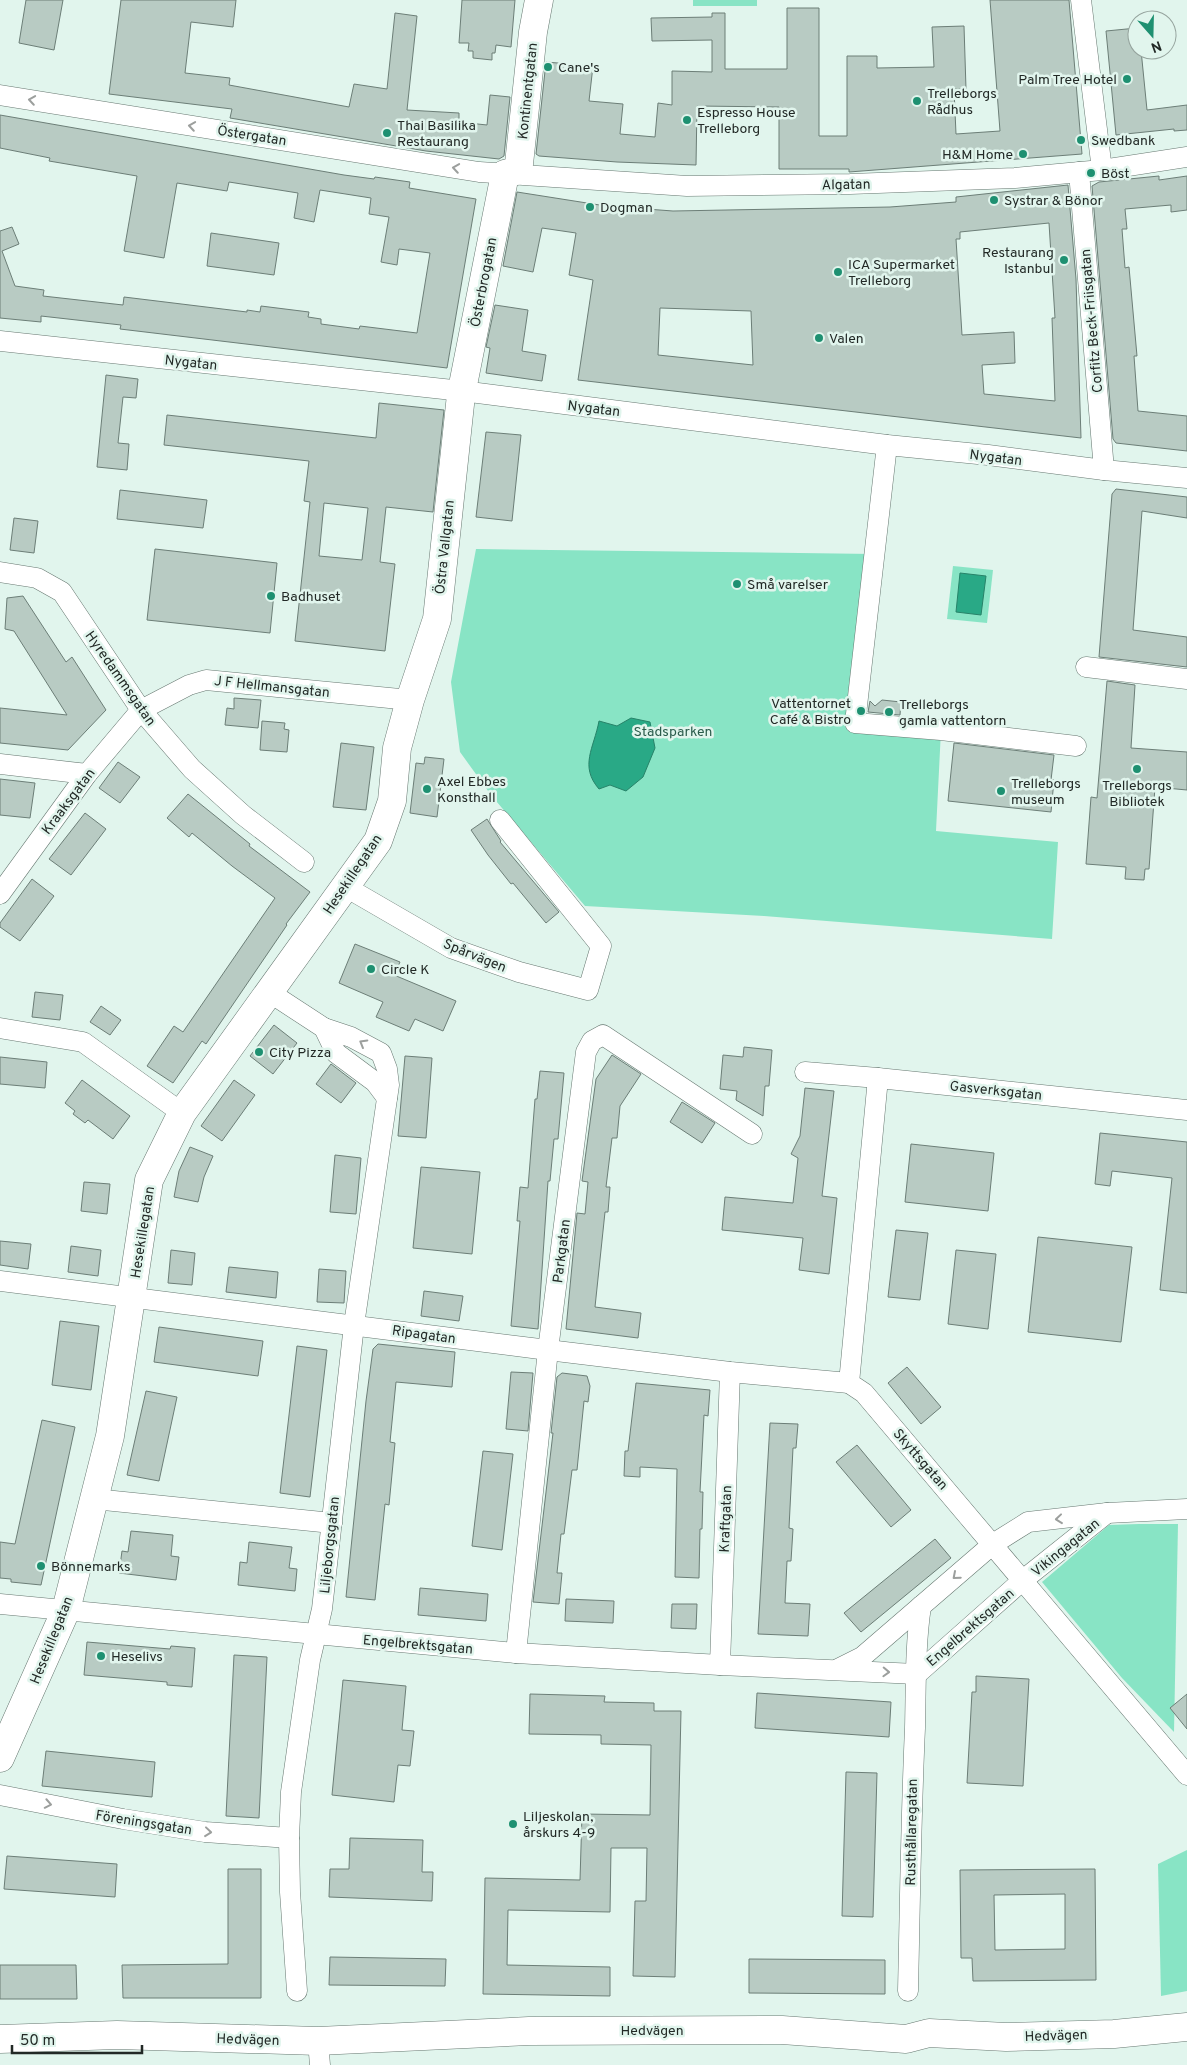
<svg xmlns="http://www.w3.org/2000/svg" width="1187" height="2065" font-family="Overpass,sans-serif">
<rect width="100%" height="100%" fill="#e1f5ed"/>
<g fill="#88e4c5">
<rect x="693" y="0" width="64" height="6"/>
<polygon points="476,549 874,554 855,723 941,730 936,831 1058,842 1052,939 764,916 585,906 491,795 460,752 451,682"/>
<polygon points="953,566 993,570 987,623 947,619"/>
<polygon points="1139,1524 1178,1524 1174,1732 1122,1678 1042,1582 1109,1525"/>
<polygon points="1187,1850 1187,1991 1161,1996 1158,1864"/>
</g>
<g fill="#29a986" stroke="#278369">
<polygon points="960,573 986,576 981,615 956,612"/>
<path d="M631,718L650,722L655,748L643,777L626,791L610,785L599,789C579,766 594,748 599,721L617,726Z"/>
</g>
<g fill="#b8cbc3" stroke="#6c7e77" fill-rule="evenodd">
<polygon points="26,0 63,0 54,50 19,43"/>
<polygon points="121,0 236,0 233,27 191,22 185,73 230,78 229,85 349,107 354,84 387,89 395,13 417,16 407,110 459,113 459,122 487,125 490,95 510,97 504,156 499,159 426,151 230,118 232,109 109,94"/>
<polygon points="462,0 515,0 511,47 496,45 495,53 492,53 492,60 473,58 473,51 468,51 469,43 459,43"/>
<polygon points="990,0 1069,0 1082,154 849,172 849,169 779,169 779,107 697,106 696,165 617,162 539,156 536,154 546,62 593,66 589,101 623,104 620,134 655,137 658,103 672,105 672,71 712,72 712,40 652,41 651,18 712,17 712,13 725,13 725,69 787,69 787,8 819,8 819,136 847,136 847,56 877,56 877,68 934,67 932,27 964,26 966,89 954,89 956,134 1000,131"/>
<polygon points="1137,28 1137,50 1141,50 1147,110 1187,105 1187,130 1174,131 1174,129 1116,135 1106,31"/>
<polygon points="0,115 344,175 374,179 375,177 410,182 409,188 476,199 447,368 120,329 121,325 41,316 41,322 0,318 0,231 12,227 19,244 2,251 15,286 44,290 43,296 123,305 124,297 247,312 247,310 260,312 261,306 309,312 308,317 321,319 321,324 359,329 360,326 417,333 430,253 399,249 397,265 381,262 389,217 369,214 371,198 320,190 314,222 294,218 298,193 229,182 227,191 177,183 164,258 124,251 137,176 49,161 50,158 0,148"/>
<polygon points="1159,176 1159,180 1187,176 1187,210 1171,212 1171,205 1125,209 1127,229 1122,229 1125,268 1129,267 1137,356 1134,356 1138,411 1187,416 1187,451 1116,443 1113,439 1092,186 1099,182"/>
<path d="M1068,185L1076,279L1081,438L578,380L593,280L569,275L576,233L542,228L533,272L503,266L517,192L606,206L673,211L890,207L956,202V197ZM1049,223L1055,318H1052L1055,401L984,394L982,365L1015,363L1014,332L962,335L956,239H960V232ZM660,308L751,311L753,365L658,355Z"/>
<polygon points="211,233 279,243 274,275 207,266"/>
<polygon points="495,305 528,310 522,351 546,355 542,381 486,373 490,348 486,347"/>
<polygon points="106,375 138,379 136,398 123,397 118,443 129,444 127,470 97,467"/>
<path d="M379,403L444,410L433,512L386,507L380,562L395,564L385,651L295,641L310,502L304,501L309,461L164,445L167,415L376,438ZM324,503L368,508L362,560L319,556Z"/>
<polygon points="486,432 521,435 512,521 476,517"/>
<polygon points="1116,489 1187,497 1187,518 1142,511 1133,630 1187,637 1187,667 1099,657 1112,494"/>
<polygon points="120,490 207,500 203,528 117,519"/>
<polygon points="14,518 38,521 34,553 10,550"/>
<polygon points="155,549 277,563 270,633 147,620"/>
<polygon points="23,596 66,662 72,657 106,710 68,750 0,743 0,708 67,715 14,631 5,629 7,598"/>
<polygon points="1107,681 1135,685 1131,748 1187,752 1187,790 1155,787 1149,869 1145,869 1144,880 1125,879 1126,867 1086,864 1091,797 1097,798"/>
<polygon points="234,698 261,700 258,728 225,725 227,708 234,709"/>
<polygon points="882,700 901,702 900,715 868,712 870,701 875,706"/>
<polygon points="262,721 285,723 284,729 289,730 287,752 260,750"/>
<polygon points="341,743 374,747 366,810 333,807"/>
<polygon points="954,743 1054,755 1051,780 1054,780 1051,812 948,801"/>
<polygon points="425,757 444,759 437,817 410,813 416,763 424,764"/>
<polygon points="118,762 140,777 120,803 99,788"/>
<polygon points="0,779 35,783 30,818 0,815"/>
<polygon points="188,794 250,844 249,846 310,892 286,924 287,925 206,1044 202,1041 173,1083 147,1066 174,1026 183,1032 275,898 232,866 192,833 189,837 167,818"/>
<polygon points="85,813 106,829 71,875 49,859"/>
<polygon points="487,819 501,841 500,842 559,912 546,923 513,883 511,884 488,855 471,830"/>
<polygon points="32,879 54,896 20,941 0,927 0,923"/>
<polygon points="355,944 400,962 394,975 456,1001 443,1031 415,1019 409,1031 376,1017 383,1002 339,983"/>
<polygon points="35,992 63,995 60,1020 32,1017"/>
<polygon points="101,1006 121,1020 110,1035 90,1022"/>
<polygon points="274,1025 297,1043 273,1074 250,1056"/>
<polygon points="744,1047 772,1050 769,1086 765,1086 763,1116 736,1100 737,1091 720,1089 723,1055 743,1057"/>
<polygon points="612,1055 641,1074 620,1106 617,1138 612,1138 606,1187 610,1187 608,1212 605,1212 595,1307 641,1313 638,1338 566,1329 577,1213 585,1214 588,1182 582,1181 596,1079"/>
<polygon points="405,1056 432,1058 426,1138 398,1136"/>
<polygon points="0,1057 47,1062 45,1088 0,1084"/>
<polygon points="331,1064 356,1083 341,1103 316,1084"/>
<polygon points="540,1071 564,1073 558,1139 554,1139 550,1181 548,1181 538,1329 511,1326 520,1221 517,1221 520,1187 528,1188 535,1099 537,1099"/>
<polygon points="82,1080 130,1116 113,1139 88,1120 85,1123 73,1114 75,1111 65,1103"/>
<polygon points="234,1080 255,1095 222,1141 201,1126"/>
<polygon points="805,1088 834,1091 822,1196 837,1198 829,1274 799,1270 803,1238 722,1230 725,1197 793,1203 798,1158 791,1154 800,1136"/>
<polygon points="682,1102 715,1123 702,1143 670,1122"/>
<polygon points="1100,1133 1187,1142 1187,1293 1160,1290 1172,1178 1112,1171 1110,1186 1095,1184"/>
<polygon points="911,1144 994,1153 988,1211 905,1202"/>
<polygon points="190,1147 213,1156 204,1177 198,1202 174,1197 179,1171"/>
<polygon points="335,1155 361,1158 356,1214 330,1212"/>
<polygon points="421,1167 480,1172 472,1254 413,1248"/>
<polygon points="84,1182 110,1184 107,1214 81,1211"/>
<polygon points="896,1230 928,1233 920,1300 888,1297"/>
<polygon points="1038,1237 1132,1247 1121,1342 1028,1332"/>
<polygon points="0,1241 31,1244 28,1269 0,1265"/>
<polygon points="71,1246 101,1250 98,1276 68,1272"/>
<polygon points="171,1250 195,1253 192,1285 168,1283"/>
<polygon points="956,1250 996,1254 988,1329 948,1324"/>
<polygon points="229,1267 278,1272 276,1298 226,1292"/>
<polygon points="319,1269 346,1271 344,1303 317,1302"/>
<polygon points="424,1291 463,1296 459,1321 421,1316"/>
<polygon points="60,1321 99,1326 91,1390 52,1385"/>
<polygon points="159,1327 263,1341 258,1376 154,1362"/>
<polygon points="378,1344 455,1352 452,1387 396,1382 390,1442 395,1443 389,1505 385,1504 375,1600 346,1597 366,1401 373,1349"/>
<polygon points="297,1346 327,1350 310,1497 280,1493"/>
<polygon points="907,1367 941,1407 921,1424 888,1383"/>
<polygon points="511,1372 533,1373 528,1431 506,1429"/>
<polygon points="562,1373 587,1376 590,1386 588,1402 584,1401 577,1470 572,1470 564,1534 561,1534 557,1573 562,1573 559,1604 533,1602 553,1433 551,1433 557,1377"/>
<polygon points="636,1383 710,1390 708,1416 704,1415 700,1492 703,1492 702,1529 700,1529 699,1578 675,1577 677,1469 640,1467 640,1477 624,1476 625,1451 628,1451"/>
<polygon points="146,1391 177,1397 159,1481 127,1475"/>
<polygon points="42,1420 75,1427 41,1585 11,1582 11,1579 0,1578 0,1542 15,1544"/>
<polygon points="770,1423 798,1424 796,1448 793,1448 789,1528 793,1529 791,1561 787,1561 785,1603 810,1604 808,1636 758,1634"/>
<polygon points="857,1445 911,1510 891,1527 836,1462"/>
<polygon points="483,1451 513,1454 502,1550 472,1546"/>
<polygon points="131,1531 173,1535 171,1556 179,1557 176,1580 119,1573 122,1551 128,1552"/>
<polygon points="935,1539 951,1558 861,1632 844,1613"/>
<polygon points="249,1542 292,1547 289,1568 297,1569 295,1591 238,1585 240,1562 247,1563"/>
<polygon points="420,1588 488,1594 486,1621 418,1615"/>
<polygon points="566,1599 614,1601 613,1623 565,1621"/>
<polygon points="672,1604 697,1604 696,1629 671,1628"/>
<polygon points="87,1642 170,1649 171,1646 195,1648 192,1687 167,1685 167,1682 84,1675"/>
<polygon points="234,1655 267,1657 259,1818 226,1816"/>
<polygon points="976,1676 1029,1679 1023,1786 967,1783 972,1692 976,1692"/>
<polygon points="343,1680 406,1686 402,1730 414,1731 410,1766 398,1765 394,1802 332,1795"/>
<polygon points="757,1693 891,1702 889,1737 755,1728"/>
<polygon points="530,1694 605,1696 604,1702 654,1703 654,1711 681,1711 675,1977 633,1976 635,1901 646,1901 647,1848 611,1848 610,1912 508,1910 507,1965 610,1967 610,1996 483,1994 485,1878 580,1880 582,1814 650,1815 651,1745 601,1744 601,1735 529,1734"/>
<polygon points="1187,1694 1187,1729 1170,1708"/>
<polygon points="46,1751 155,1762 152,1797 42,1786"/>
<polygon points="846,1772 877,1773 873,1917 842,1916"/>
<polygon points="350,1838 423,1840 422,1872 433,1872 432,1901 329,1897 330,1869 349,1869"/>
<polygon points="7,1856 117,1864 115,1897 4,1889"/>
<polygon points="228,1869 261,1869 261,1998 123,1998 122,1965 228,1964"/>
<path d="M1095,1869L1096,1980L973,1981L972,1958H961L960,1870ZM1065,1894V1949L995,1950L994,1895Z"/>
<polygon points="330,1957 446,1959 445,1986 329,1985"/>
<polygon points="749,1959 885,1960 885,1994 749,1993"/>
<polygon points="0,1965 76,1965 77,1999 0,1999"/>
</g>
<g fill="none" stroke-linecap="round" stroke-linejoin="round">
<defs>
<g id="street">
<polyline points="1081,0 1102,170"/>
<polyline points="0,95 479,172 687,186 850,184 1015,178 1102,170 1187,157"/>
<polyline points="1079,172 1104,470"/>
<polyline points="0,341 462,391 887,445 988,455 1104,470 1187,478"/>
<polyline points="887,445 855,723 941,730 1076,746"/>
<polyline points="0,572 37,578 62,592 141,710 192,769 243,815 304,862"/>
<polyline points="1086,667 1187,679"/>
<polyline points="0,764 87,774"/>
<polyline points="344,886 451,948 519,972 588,990 601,946 500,820"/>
<polyline points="0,894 87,774 141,710 189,685 206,680 410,700"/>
<polyline points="269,992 324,1028 351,1037 381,1053 387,1069 389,1085 354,1325 322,1609 310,1660 291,1792 289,1838 290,1892 297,1991"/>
<polyline points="0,1028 83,1042 182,1113"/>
<polyline points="324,1028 336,1053 375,1082 387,1098"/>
<polyline points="805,1072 878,1078 1187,1110"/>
<polyline points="878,1078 849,1383 864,1393 1187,1775"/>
<polyline points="0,1281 548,1350 730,1372 849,1383"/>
<polyline points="94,1499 332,1523"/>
<polyline points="0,1604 516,1653 720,1665 917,1674 1023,1580 1107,1513"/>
<polyline points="516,1653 548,1350 586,1052 592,1041 603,1035 752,1134"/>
<polyline points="720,1665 730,1372"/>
<polyline points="838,1669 862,1657 993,1544 1028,1522 1107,1513 1187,1509"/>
<polyline points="0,1795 123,1819 205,1832 289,1838"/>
<path d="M908,1991C910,1903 911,1815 915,1728C916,1687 915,1646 921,1606"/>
<polyline points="318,2041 320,2065"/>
</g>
<g id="secondary">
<polyline points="0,1758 66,1610 110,1436 149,1180 182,1113 378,841 392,801 397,748 410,700 437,619 461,395 505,174 515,171 519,164 533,32 539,0"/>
<polyline points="0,2039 117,2035 318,2041 529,2031 782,2030 906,2039 929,2033 1006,2037 1114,2034 1187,2027"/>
</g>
</defs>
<use href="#street" stroke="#677871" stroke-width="21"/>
<use href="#secondary" stroke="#677871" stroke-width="29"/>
<use href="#street" stroke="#fff" stroke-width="20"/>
<use href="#secondary" stroke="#fff" stroke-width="28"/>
</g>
<defs><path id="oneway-chevron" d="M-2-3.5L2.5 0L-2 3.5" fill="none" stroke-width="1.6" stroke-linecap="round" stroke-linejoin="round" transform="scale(1.25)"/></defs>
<g stroke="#9c9f9d">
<use href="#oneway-chevron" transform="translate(32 100) rotate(-171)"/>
<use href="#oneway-chevron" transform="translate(192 126) rotate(-171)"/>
<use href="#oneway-chevron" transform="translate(456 168) rotate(-171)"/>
<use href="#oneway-chevron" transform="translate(363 1043) rotate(-150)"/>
<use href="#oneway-chevron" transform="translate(1059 1519) rotate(174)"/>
<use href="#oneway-chevron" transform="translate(956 1576) rotate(139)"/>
<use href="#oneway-chevron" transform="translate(886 1672) rotate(2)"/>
<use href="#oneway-chevron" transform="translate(48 1804) rotate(11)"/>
<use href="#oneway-chevron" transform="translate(208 1832) rotate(6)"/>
</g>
<g fill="#1e9071" stroke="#e1f5ed" stroke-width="2">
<circle cx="548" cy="67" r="5"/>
<circle cx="1127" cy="79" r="5"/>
<circle cx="917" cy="101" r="5"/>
<circle cx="687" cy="120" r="5"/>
<circle cx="387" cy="133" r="5"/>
<circle cx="1081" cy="140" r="5"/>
<circle cx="1023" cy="154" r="5"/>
<circle cx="1091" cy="173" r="5"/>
<circle cx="994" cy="200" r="5"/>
<circle cx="590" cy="207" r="5"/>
<circle cx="1064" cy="260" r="5"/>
<circle cx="838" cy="272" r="5"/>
<circle cx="819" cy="338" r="5"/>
<circle cx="737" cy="584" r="5"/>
<circle cx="271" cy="596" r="5"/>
<circle cx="861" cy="711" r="5"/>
<circle cx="889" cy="712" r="5"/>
<circle cx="1137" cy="769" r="5"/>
<circle cx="427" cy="789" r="5"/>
<circle cx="1001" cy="791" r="5"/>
<circle cx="371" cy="969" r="5"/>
<circle cx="259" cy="1052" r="5"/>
<circle cx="41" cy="1566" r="5"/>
<circle cx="101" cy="1656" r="5"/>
<circle cx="513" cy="1824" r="5"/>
</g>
<g text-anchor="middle" stroke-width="5" stroke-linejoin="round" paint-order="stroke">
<g font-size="14" fill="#222926" stroke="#e1f5ed" text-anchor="start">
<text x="558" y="72">Cane's</text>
<text x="1117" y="84" text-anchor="end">Palm Tree Hotel</text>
<text x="927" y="98">Trelleborgs<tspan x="927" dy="16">Rådhus</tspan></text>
<text x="697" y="117">Espresso House<tspan x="697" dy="16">Trelleborg</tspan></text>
<text x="397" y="130">Thai Basilika<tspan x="397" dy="16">Restaurang</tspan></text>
<text x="1091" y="145">Swedbank</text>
<text x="1013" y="159" text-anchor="end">H&amp;M Home</text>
<text x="1101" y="178">Böst</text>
<text x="1004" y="205">Systrar &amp; Bönor</text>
<text x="600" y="212">Dogman</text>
<text x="1054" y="257" text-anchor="end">Restaurang<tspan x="1054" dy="16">Istanbul</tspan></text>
<text x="848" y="269">ICA Supermarket<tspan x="848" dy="16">Trelleborg</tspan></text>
<text x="829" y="343">Valen</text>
<text x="747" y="589">Små varelser</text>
<text x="281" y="601">Badhuset</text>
<text x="851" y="708" text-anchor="end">Vattentornet<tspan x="851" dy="16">Café &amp; Bistro</tspan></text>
<text x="899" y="709">Trelleborgs<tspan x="899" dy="16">gamla vattentorn</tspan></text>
<text x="437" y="786">Axel Ebbes<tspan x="437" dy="16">Konsthall</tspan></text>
<text x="1011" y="788">Trelleborgs<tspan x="1011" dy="16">museum</tspan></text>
<text x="1137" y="790" text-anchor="middle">Trelleborgs<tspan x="1137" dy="16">Bibliotek</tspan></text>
<text x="381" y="974">Circle K</text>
<text x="269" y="1057">City Pizza</text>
<text x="51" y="1571">Bönnemarks</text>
<text x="111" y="1661">Heselivs</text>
<text x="523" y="1821">Liljeskolan,<tspan x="523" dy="16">årskurs 4-9</tspan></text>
</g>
<g font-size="14" fill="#222926" stroke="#e1f5ed">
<text transform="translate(527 91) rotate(-84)" y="5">Kontinentgatan</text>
<text transform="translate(252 135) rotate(9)" y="5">Östergatan</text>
<text transform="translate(846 184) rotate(-1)" y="5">Algatan</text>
<text transform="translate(483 282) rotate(-79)" y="5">Österbrogatan</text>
<text transform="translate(1091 321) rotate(-95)" y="5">Corfitz Beck-Friisgatan</text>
<text transform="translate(191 362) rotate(6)" y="5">Nygatan</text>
<text transform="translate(594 408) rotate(7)" y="5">Nygatan</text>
<text transform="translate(996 457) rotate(7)" y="5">Nygatan</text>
<text transform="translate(444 547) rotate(-84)" y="5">Östra Vallgatan</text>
<text transform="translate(121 678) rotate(55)" y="5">Hyredammsgatan</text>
<text transform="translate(272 686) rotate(6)" y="5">J F Hellmansgatan</text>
<text transform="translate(68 801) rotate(-53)" y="5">Kraaksgatan</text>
<text transform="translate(352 874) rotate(-56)" y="5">Hesekillegatan</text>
<text transform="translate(475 955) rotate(22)" y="5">Spårvägen</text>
<text transform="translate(996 1090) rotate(6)" y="5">Gasverksgatan</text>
<text transform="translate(142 1232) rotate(-81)" y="5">Hesekillegatan</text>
<text transform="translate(561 1251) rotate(-83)" y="5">Parkgatan</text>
<text transform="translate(424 1334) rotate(8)" y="5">Ripagatan</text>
<text transform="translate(921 1459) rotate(49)" y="5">Skyttsgatan</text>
<text transform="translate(725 1519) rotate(-88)" y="5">Kraftgatan</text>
<text transform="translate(329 1545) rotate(-84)" y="5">Liljeborgsgatan</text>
<text transform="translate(1065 1547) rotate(-39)" y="5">Vikingagatan</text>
<text transform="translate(970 1627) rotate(-41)" y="5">Engelbrektsgatan</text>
<text transform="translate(51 1640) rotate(-68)" y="5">Hesekillegatan</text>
<text transform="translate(418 1644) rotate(5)" y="5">Engelbrektsgatan</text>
<text transform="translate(144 1822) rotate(9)" y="5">Föreningsgatan</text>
<text transform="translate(911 1832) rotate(-89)" y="5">Rusthållaregatan</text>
<text x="652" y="2035">Hedvägen</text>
<text transform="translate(1056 2035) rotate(-2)" y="5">Hedvägen</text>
<text transform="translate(248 2039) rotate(2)" y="5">Hedvägen</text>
</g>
<g font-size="14" fill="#2b5c4c" stroke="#e1f5ed">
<text x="673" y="736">Stadsparken</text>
</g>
</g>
<g transform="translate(1152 35) rotate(160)"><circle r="24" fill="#e1f5ed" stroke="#95a39d"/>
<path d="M0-4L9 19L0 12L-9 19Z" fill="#1e9071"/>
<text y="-8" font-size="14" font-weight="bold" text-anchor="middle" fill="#222926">N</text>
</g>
<path d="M12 2045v8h130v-8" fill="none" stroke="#222926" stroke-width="2.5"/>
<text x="20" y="2045" font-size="15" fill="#222926" stroke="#e1f5ed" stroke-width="4" paint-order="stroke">50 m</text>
</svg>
